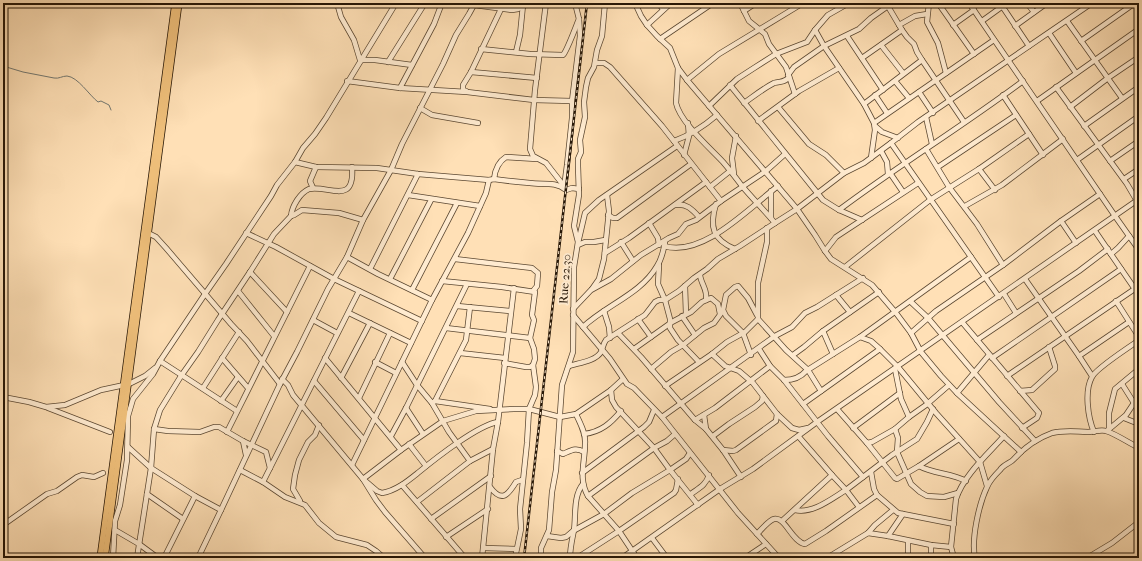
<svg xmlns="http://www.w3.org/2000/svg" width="1142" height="561" font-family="'IM FELL French Canon',serif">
<rect width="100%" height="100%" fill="#ffe0b6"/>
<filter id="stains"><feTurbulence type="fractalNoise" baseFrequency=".005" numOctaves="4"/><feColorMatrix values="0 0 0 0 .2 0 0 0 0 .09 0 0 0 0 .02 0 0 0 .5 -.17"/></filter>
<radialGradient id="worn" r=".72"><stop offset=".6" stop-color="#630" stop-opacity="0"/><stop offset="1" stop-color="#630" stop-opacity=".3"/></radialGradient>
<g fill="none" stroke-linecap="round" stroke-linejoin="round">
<path stroke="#737871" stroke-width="1" d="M3,66L23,72L54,78C59,79 62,76 67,76C78,77 89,95 98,102L101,101L109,105L111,110"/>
<defs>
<g id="minor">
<polyline points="337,3 341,17 354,40 360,60 375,60 412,65"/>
<polyline points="446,3 474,5 512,10 518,9 529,3"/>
<polyline points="546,3 535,90 530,149 533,156 546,163 564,186"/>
<polyline points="635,3 641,16 647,25 657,36 670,48 678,68 687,80 797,209 815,235 825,251 831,259 872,285 896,313 911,333 921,352 941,376 957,393 1021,452"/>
<polyline points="658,3 663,9"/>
<polyline points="740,3 749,21 765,34 769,44 786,67 795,94"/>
<polyline points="886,3 902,30 907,37 914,44 917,52 922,60 964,122"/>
<polyline points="929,3 927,22 938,43 946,73"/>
<polyline points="938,3 974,54"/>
<polyline points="969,3 1115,216 1139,250"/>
<polyline points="1000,3 1029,46"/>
<polyline points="1027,3 1034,12"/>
<polyline points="744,11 756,3"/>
<polyline points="982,21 1007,3"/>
<polyline points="1067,21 1122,98"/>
<polyline points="647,25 671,3"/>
<polyline points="899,25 915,16 927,14"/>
<polyline points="953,25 974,10"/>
<polyline points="1015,26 1047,3"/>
<polyline points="815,30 824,46 864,104 874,123 875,130 871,158"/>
<polyline points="1049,33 1076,73"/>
<polyline points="847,36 883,90"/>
<polyline points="660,39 713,3"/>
<polyline points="1081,41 1135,3"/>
<polyline points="881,45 903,73"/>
<path d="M481,49L530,54L563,55C567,51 576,26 579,19"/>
<polyline points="516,52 520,35 523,5"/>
<polyline points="862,58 902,30"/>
<polyline points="388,62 425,3"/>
<polyline points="595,63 604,63 610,67 662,126 721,201"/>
<path d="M678,68L676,103C680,122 710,148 723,162C730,170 736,178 742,186C753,199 764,210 775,223"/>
<polyline points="471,72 537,78"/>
<polyline points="788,75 794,67 824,46 859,29 871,18 888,6"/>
<polyline points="687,80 719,54 803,3"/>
<polyline points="347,81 400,88 467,92 534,100 572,101"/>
<polyline points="895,81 909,98"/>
<polyline points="730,85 823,200 839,210 862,220"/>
<polyline points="1056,87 1127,184 1137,201"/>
<polyline points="400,88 434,24 442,3"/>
<polyline points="466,91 463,90 463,85 471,72 501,9"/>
<polyline points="919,92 933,113"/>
<polyline points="875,95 887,113"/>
<polyline points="1003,95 1043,155"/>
<polyline points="1037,101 1139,29"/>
<path d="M744,103C754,96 764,88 774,83C780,81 785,83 789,77"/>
<polyline points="864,104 922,60"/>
<polyline points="709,106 737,79 754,68 776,54 807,42 815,30 828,15 849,3"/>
<polyline points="778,107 809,144 826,155 844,173"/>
<polyline points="1070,107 1108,78 1139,57"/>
<polyline points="420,108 432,115 478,123"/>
<polyline points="926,117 932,144"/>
<polyline points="758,121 799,91 839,68"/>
<polyline points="874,123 994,40"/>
<polyline points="875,126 882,132 898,138"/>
<polyline points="1084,126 1139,87"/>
<path d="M674,141C691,135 703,127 717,115"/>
<polyline points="891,143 999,297"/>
<polyline points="926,149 949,187 977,224 1003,265"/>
<polyline points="881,151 887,162 888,174"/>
<polyline points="684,155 689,136 688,123"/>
<polyline points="1077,160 1139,116"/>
<polyline points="1110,161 1139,141"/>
<path d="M295,162L316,167L377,168L418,174L489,180L494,179C506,181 518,182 530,183C543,185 555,181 566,190L572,188L579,189"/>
<polyline points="938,167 1016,115"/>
<polyline points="979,169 995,190"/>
<polyline points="890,173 903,192"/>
<polyline points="734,174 732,158 736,136"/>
<path d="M494,179C495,170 498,162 506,157L537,159"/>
<polyline points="1124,179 1139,169"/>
<polyline points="710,187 730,171"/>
<polyline points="313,188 310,181 316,167"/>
<polyline points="564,188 567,165 572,118 572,101 580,36 579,19 575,3"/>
<polyline points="408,195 480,206"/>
<path d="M716,204C709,227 713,240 735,249"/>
<path d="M675,205C686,203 692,209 699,217"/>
<polyline points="965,206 1002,185 1063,139"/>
<path d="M839,210C899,165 963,126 1023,81"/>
<polyline points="608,215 613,218 617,218 691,164"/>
<path d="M291,216C292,206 300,193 309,189C329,185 355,206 352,167"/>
<polyline points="771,218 771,191"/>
<polyline points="1061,221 1076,243"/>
<polyline points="649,223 658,238 659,245"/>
<polyline points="767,228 767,242 758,283 758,319 786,350 808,370 821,391"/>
<polyline points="1095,231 1139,295"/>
<polyline points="148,233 156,237 166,248 231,324 247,341 280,384"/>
<polyline points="246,233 276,247 334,279 422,321"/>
<polyline points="621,242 633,261"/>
<polyline points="578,243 585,213 599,200 677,146"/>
<polyline points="578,245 585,242 594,242 605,240"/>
<path d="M664,246C703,258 750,207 778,186"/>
<polyline points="825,251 836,237 842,233 918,183"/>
<polyline points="605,253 629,238 706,182"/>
<polyline points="1111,254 1118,248 1129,236"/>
<polyline points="347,257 378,274 432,300"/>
<polyline points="455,259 532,268 538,273 537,286 533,291"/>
<polyline points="659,265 658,284 665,300 670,319 670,328 678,340 699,362"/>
<polyline points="845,267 930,200 979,169 1029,134"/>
<polyline points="370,269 418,174"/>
<polyline points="250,272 287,312"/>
<path d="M700,275C701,284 708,290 706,300"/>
<polyline points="390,279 431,200"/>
<polyline points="1025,279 1079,356 1092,376"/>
<polyline points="442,281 502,287 535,292 532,315 534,320 530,338 534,349 535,359 533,365 530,367 526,367 504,363"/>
<polyline points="685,286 686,314"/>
<polyline points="592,289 599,279 604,259 609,211 607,195"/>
<polyline points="412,290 457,203"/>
<polyline points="238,291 274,336"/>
<polyline points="1004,294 1016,313"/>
<polyline points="836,295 850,312"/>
<polyline points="1116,301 1139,337"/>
<polyline points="911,302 928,318 999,402 1035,441"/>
<polyline points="457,306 510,311"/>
<polyline points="573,309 591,290 611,279 641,255 669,238 678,234 686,224 696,220 721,201 766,171 785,154"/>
<polyline points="604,311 609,327 610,338"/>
<polyline points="349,313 411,343"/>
<polyline points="573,315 610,359 627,384 634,388 662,417 738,513 779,558"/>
<polyline points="682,316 695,335"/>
<polyline points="638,319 651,337"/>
<polyline points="313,320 337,333"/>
<polyline points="962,322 1039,413 1037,418 1022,428"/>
<path d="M583,327C606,305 641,294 657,266C662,259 663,251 665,243"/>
<polyline points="446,328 530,338"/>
<polyline points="823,331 833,354"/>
<polyline points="618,333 641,357 695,420 715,408 770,366"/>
<polyline points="911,333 936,311 1003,265 1061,221 1100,194"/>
<polyline points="860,337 871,341 880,349"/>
<polyline points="977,340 1079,271 1108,249"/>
<polyline points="634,349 672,322 691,312 702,302 711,298 718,304 720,314"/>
<polyline points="759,349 770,366 784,380 828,436 863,477"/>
<polyline points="460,353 505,358"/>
<polyline points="712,354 725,366 739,371 753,383 777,414 792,428 799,430 808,428"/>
<polyline points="751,355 743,333 726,316 723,310 726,295 735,287 738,286 748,298 757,315"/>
<polyline points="793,355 804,347 823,331 879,292"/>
<polyline points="1079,356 1129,322"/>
<polyline points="222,358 248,388"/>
<polyline points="325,358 401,450"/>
<polyline points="992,358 1121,269"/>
<polyline points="160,361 237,411"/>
<polyline points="375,362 396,373"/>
<polyline points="402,362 417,385 432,403 449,432 470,461"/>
<path d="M569,366C578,363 596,361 601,352C603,348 603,344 606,340L645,315L655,302L659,300H665L679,291L694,278L707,269L718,259L740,246L775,223L797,209L844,173L864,163L891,143L918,122L1092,3"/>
<polyline points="651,369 671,352 683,345 704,328 714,323 722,312"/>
<polyline points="895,369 901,399 909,417"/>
<polyline points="1007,376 1139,286"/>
<polyline points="341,378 370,323"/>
<path d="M282,379L288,385L293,395L363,479L377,491L382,493C396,491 409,480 419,472C436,458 478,425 498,422"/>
<path d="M784,380C793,380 801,377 806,371L860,337L971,257"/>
<polyline points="314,381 364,440"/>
<polyline points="1122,384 1134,403"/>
<polyline points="665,386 712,354 727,342 745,332 758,319"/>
<polyline points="203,388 239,332"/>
<polyline points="611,390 612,400 616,407 654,448 670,470 686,459 690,453"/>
<polyline points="1020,391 1032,390 1055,369 1055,366 1049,347"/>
<polyline points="957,393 989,355"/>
<polyline points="3,397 29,402 46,407 65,405 101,390 129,384 145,376 155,368"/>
<polyline points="359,398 390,333"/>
<polyline points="221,401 238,377"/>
<polyline points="435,401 490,409"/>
<polyline points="432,403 435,401 466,340 470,307"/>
<polyline points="803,404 880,349 898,367 936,413 980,462 987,486"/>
<polyline points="48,408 110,432"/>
<polyline points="406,408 423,434"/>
<polyline points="837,409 867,443 872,442 895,429 909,417 926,405 949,385"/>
<path d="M576,414C580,423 586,433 585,444C585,462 578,479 588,496L619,531L637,558"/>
<polyline points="704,415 706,429 723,450 741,477"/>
<polyline points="662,417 775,336 792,327 805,313 817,307 863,278"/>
<polyline points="1124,418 1139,424"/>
<polyline points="695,420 706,429"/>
<polyline points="853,428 900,393"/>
<polyline points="1109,428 1109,413 1115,389 1139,369"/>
<polyline points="154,429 168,431 200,432 214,427 219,427 243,441 266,452 270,468"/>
<polyline points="895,429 898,438 897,452 911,484 920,492 927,496 944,497 958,493"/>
<polyline points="1108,430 1126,415 1134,403 1139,399"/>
<polyline points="227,432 310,266"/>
<path d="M1094,432C1088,418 1084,391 1092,377C1096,368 1130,347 1139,340"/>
<path d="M584,434C601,432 611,423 621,411"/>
<polyline points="391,436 406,408 467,284"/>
<polyline points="713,436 729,424 755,407 762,401 763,396"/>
<polyline points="243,441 246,455"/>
<path d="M867,443L895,478L897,479L919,466C934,474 951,473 966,481"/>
<polyline points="409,444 426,466"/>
<polyline points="128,447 151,468 195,496 221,510 280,384 297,352 328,289 347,257 363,220 391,170 402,144 443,64 456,35 469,14 475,3"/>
<polyline points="723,450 733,451 736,450 776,421 777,414"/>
<path d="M557,451L563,454C572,450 576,447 584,452"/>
<polyline points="352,465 432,300 468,233 486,193 489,180"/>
<polyline points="919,466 959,439"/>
<polyline points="240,470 263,482 285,497 305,505 319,523 336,537 367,545 376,551 384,558"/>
<polyline points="871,472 874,489 877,495 898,513 954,524"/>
<polyline points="582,473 644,427 649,422 654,410"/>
<polyline points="832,475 846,490 892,455 917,439 927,422 933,409"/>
<polyline points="263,482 359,291"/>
<polyline points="402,485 465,558"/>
<path d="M490,487C502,503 508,495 516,482L522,480"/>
<polyline points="147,494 183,519"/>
<path d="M691,494C699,488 706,485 709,475"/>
<polyline points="588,496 654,448 667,441 675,434"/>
<polyline points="300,501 293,489 295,475 299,460 308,442 315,435 319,425"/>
<polyline points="417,502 470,461 493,449"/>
<path d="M795,510C813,514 831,499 846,490L859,507"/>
<polyline points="431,519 491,476"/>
<polyline points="782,521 832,475 799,437"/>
<polyline points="3,525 47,494 57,491 77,477 82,475 94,477 103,473"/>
<polyline points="115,530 139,544 158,558"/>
<polyline points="868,533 888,536 931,545 951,547"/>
<path d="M757,534C761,530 769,520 774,519C785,516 792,542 805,544L826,531L877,495"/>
<polyline points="547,536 561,538 566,537 573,531 604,514 632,493 670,470 698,505"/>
<polyline points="888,536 903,514"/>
<polyline points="446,537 488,509"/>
<polyline points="652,538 667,558"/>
<polyline points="908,541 908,558"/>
<polyline points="484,548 516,549"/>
<polyline points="113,558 115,521 120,505 127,460 128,416 133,399 153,374 160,361 205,294 226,264 271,196 277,185 295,162 303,148 315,134 326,118 396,3"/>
<polyline points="137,558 151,468 154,429 160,410 181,376 198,352 218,320 250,272 274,234 291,216 294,215 302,210 339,213 363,220"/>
<polyline points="164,558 195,496"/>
<polyline points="198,558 221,510"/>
<polyline points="425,558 385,512 376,500 363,479 401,450 443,421 476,411 514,409 529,409 560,417 576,414 611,390 623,379"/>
<polyline points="482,558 493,449 498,422 514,288"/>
<polyline points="515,558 521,529 520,509 527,443 529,409 535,395 536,387 533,365"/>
<polyline points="541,558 541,548 549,530 552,492 556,470 562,385 573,352 574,267 578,242 574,226 579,195 578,166 578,159 581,152 580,140 585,117 584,102 586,87 588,78 594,67 597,50 602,36 605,3"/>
<path d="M570,558C570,548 572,540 574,530C576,516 573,496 583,484"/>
<polyline points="577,558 619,531 674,493 676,490 678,479"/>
<polyline points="622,558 720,489 753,469 817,422 1139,199"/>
<polyline points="745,558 766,544"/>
<polyline points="827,558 868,533 875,525 893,510"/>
<polyline points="931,558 931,545"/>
<path d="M954,558L951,547L956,499C963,476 988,454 1004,436"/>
<path d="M975,558C971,539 979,504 987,487C990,480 995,475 1000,470C1004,464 1011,463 1014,459C1024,448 1038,438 1052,433C1063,430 1076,431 1088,432C1094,432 1101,429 1106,431C1116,434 1129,443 1139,448"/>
<polyline points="1087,558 1112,543 1139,522"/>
</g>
<g id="major">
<polyline points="100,558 175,3"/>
<polyline points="105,558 179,3"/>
</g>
</defs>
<use href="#minor" stroke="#5c4832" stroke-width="6"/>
<use href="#major" stroke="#261606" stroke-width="7"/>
<use href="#minor" stroke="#ffebd0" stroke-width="4.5"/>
<use href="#major" stroke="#f0c07b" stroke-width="5.5"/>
<defs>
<polyline id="rail" points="524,558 587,3"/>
</defs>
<use href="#rail" stroke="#261606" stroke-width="2.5"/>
<use href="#rail" stroke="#ffebd0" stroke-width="1" stroke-dasharray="3" stroke-linecap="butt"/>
</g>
<g text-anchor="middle" stroke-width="3.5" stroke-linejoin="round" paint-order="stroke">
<g font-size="12" fill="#261606" stroke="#ffebd0">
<text transform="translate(565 279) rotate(-86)" y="4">Rue 22.30</text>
</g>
</g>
<rect width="1142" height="561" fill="none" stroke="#ffe0b6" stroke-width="16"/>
<rect x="4" y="4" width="1134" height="553" fill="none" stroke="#261606" stroke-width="2"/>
<rect x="8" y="8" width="1126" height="545" fill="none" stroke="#261606"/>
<rect width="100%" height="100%" filter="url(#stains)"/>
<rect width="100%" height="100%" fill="url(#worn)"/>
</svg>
